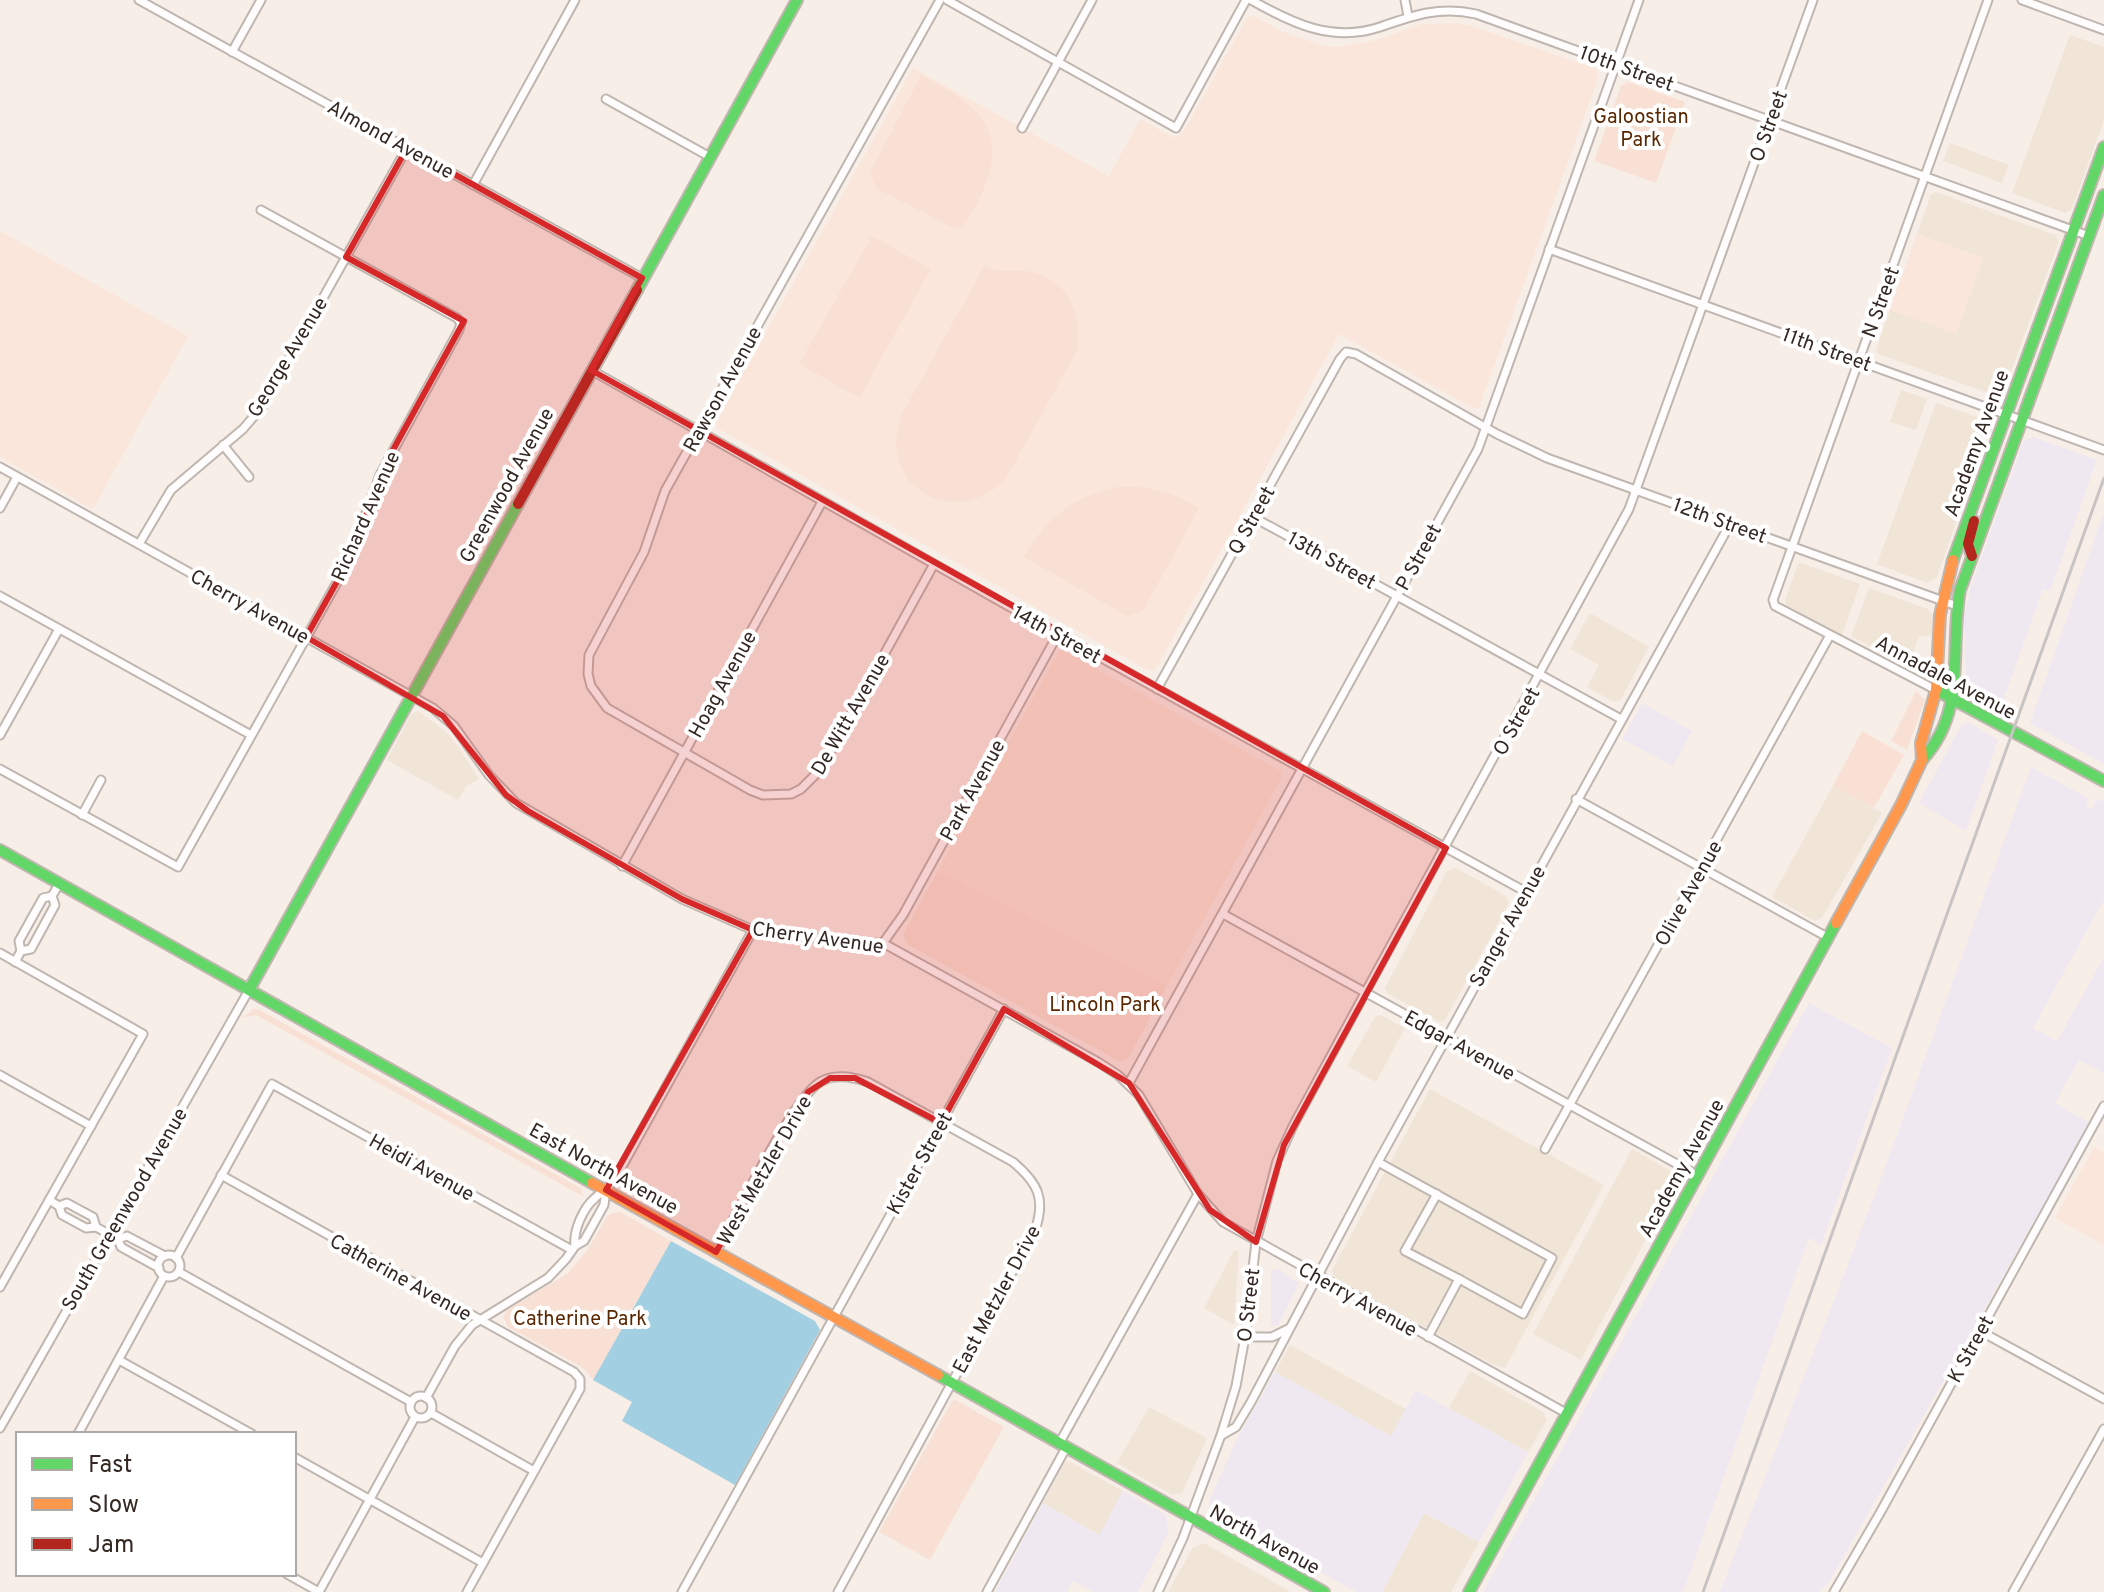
<svg xmlns="http://www.w3.org/2000/svg" width="2104" height="1592" font-family="Overpass,sans-serif">
<rect width="100%" height="100%" fill="#f8eee8"/>
<g fill="#f0e5d7">
<polygon points="2070,35 2104,47 2104,120 2072,209 2065,213 2012,193"/>
<polygon points="1950,143 2009,165 2002,183 1943,161"/>
<polygon points="1936,192 2055,235 2059,241 2003,393 1997,396 1878,354 1876,350 1890,310 1956,333 1983,258 1917,234 1931,194"/>
<polygon points="1901,390 1927,399 1916,430 1890,422"/>
<polygon points="1936,403 1986,420 1989,428 1937,577 1927,583 1877,564"/>
<polygon points="1801,563 1860,584 1842,635 1787,606 1785,601 1798,564"/>
<polygon points="1869,588 1928,609 1933,616 1932,635 1918,637 1909,667 1851,636"/>
<polygon points="1590,613 1649,647 1621,699 1614,702 1587,687 1599,665 1570,649"/>
<polygon points="418,711 445,731 458,746 479,779 466,786 458,800 387,760 411,714"/>
<polygon points="1833,786 1882,813 1822,918 1815,921 1772,897"/>
<polygon points="1456,868 1506,896 1509,903 1445,1020 1439,1022 1387,993 1385,988 1447,871"/>
<polygon points="1380,1015 1405,1028 1376,1082 1347,1066 1375,1017"/>
<polygon points="1430,1089 1604,1185 1505,1368 1488,1362 1334,1277 1332,1270"/>
<polygon points="1632,1149 1674,1173 1677,1181 1581,1360 1533,1334"/>
<polygon points="1234,1250 1239,1252 1234,1325 1204,1308"/>
<polygon points="1290,1345 1406,1409 1391,1436 1275,1372"/>
<polygon points="1470,1371 1543,1412 1547,1420 1528,1452 1449,1408"/>
<polygon points="1149,1407 1207,1438 1182,1493 1172,1495 1117,1463"/>
<polygon points="1068,1461 1123,1491 1100,1535 1043,1503 1065,1462"/>
<polygon points="1424,1513 1479,1542 1451,1592 1382,1592"/>
<polygon points="1204,1543 1291,1592 1168,1592 1193,1547"/>
</g>
<g fill="#efe8f1">
<polygon points="2033,437 2097,460 2050,591 2043,589 2001,707 1969,688 1966,683 1964,617 1970,589 2024,440"/>
<polygon points="2104,512 2104,764 2030,723"/>
<polygon points="1642,703 1692,731 1673,766 1622,739"/>
<polygon points="1969,723 1998,740 1966,831 1919,803 1961,726"/>
<polygon points="2031,767 2088,798 2086,806 2092,810 2097,799 2104,802 2104,900 2033,1028 2057,1041 2104,957 2104,1073 2079,1060 2055,1103 2090,1123 1828,1584 1818,1592 1720,1592 1876,1192"/>
<polygon points="1809,1003 1892,1048 1821,1245 1809,1238 1683,1592 1483,1592"/>
<polygon points="1277,1268 1299,1283 1278,1325 1271,1326 1271,1272"/>
<polygon points="1275,1372 1391,1436 1416,1390 1528,1452 1479,1542 1424,1513 1382,1592 1357,1592 1212,1513 1209,1501 1238,1437"/>
<polygon points="1123,1491 1166,1515 1168,1533 1138,1592 1094,1592 1073,1581 1067,1592 995,1592 1043,1503 1099,1535"/>
</g>
<g fill="#fae6da">
<polygon points="1254,16 1285,33 1325,46 1337,47 1377,40 1421,24 1453,23 1469,25 1596,69 1599,76 1479,408 1475,409 1339,334 1156,669 1149,671 717,428 716,422 913,68 1109,176 1140,119 1172,137 1178,137 1184,131 1247,18"/>
<polygon points="0,231 188,336 93,509 0,457"/>
<polygon points="1917,234 1983,258 1956,334 1890,310"/>
<polygon points="1063,650 1281,771 1282,777 1167,986 938,871 1059,651"/>
<polygon points="2094,1147 2104,1152 2104,1245 2055,1218"/>
</g>
<g fill="#f8e1d4">
<path d="M921,75C967,100 1009,123 986,183C979,202 972,217 957,230L876,188L870,173Z"/>
<polygon points="1628,82 1685,102 1656,183 1594,161 1621,86"/>
<polygon points="872,236 931,269 859,398 799,364"/>
<path d="M985,265C1003,276 1009,268 1027,271C1068,277 1085,317 1076,353L1005,480C951,532 873,483 903,412Z"/>
<path d="M1124,486C1152,487 1176,493 1199,508L1143,611L1127,616L1024,557C1047,516 1077,493 1124,486Z"/>
<polygon points="1916,691 1925,700 1907,750 1891,741"/>
<polygon points="1862,731 1904,755 1874,808 1833,786"/>
<polygon points="938,871 1167,986 1128,1059 1120,1062 907,944 903,934"/>
<polygon points="253,1009 258,1009 580,1188 584,1197 256,1015 243,1018"/>
<polygon points="619,1211 671,1241 593,1380 582,1367 508,1327 503,1317 506,1311 568,1273 588,1249 608,1215"/>
<polygon points="956,1400 1004,1427 930,1560 879,1532 952,1401"/>
</g>
<polygon fill="#a3cfe2" points="671,1241 815,1321 820,1330 735,1485 622,1421 632,1402 593,1380"/>
<g fill="none" stroke-linecap="round" stroke-linejoin="round">
<defs>
<g id="street">
<polyline points="139,0 642,278"/>
<polyline points="947,0 1176,128 1246,0"/>
<path d="M1251,0C1292,23 1332,43 1380,27C1414,15 1440,6 1476,14L2089,236"/>
<polyline points="1405,0 1408,16"/>
<polyline points="2022,0 2104,30"/>
<polyline points="232,52 261,0"/>
<polyline points="606,99 710,157"/>
<polyline points="1022,128 1092,0"/>
<polyline points="473,185 575,0"/>
<polyline points="1549,249 2104,450"/>
<polyline points="591,370 1058,634 1526,892"/>
<polyline points="223,445 249,477"/>
<polyline points="0,467 433,708 454,726 489,775 516,803 682,899 753,930 860,944 883,943 1098,1062 1118,1075 1139,1095 1198,1194 1223,1222 1566,1413"/>
<polyline points="0,508 17,477"/>
<polyline points="1253,517 1621,719"/>
<polyline points="139,544 171,490 243,429 262,407 407,148"/>
<polyline points="934,564 821,769 801,789 791,794 763,795 750,790 607,708 591,686 588,674 589,655 644,552 665,491 940,0"/>
<polyline points="0,596 251,735"/>
<polyline points="1157,689 1340,359 1346,352 1356,354 1497,434 1547,458 1957,606"/>
<polyline points="1936,690 1775,606 1773,600 1988,0"/>
<polyline points="0,735 59,629"/>
<polyline points="0,769 178,867 340,577 353,549 380,475 459,330 461,323 457,318 261,210"/>
<polyline points="1576,799 1829,938"/>
<polyline points="82,815 101,780"/>
<polyline points="622,866 822,502"/>
<polyline points="1223,914 1697,1175"/>
<polyline points="883,943 903,915 1058,634"/>
<polyline points="21,951 31,949 55,905 52,896"/>
<polyline points="0,953 143,1034 0,1287"/>
<polyline points="15,962 21,951 19,941 43,898 52,896 59,884"/>
<polyline points="0,1075 91,1126"/>
<polyline points="1129,1083 1478,449 1639,0"/>
<polyline points="1545,1149 1829,637"/>
<polyline points="1378,1162 1552,1258 1523,1314 1459,1279 1428,1337"/>
<polyline points="221,1175 574,1372 580,1379 580,1389 467,1592"/>
<polyline points="1437,1194 1405,1251 1459,1279"/>
<polyline points="49,1200 59,1206 62,1215 86,1228 96,1227 118,1239 121,1247 159,1268"/>
<polyline points="59,1206 67,1203 93,1217 96,1227"/>
<polyline points="118,1239 127,1236 165,1256"/>
<path d="M575,1246C573,1231 583,1208 595,1198C602,1191 608,1188 615,1179L753,930"/>
<path d="M716,1252C736,1217 792,1099 820,1082C835,1073 853,1077 868,1082L1013,1162C1038,1183 1046,1199 1035,1230L838,1592"/>
<circle cx="169" cy="1266" r="11"/>
<polyline points="176,1258 272,1084 572,1250"/>
<polyline points="179,1272 411,1402"/>
<polyline points="1980,1331 2104,1399"/>
<polyline points="1245,1337 1272,1337 1288,1329"/>
<polyline points="119,1360 252,1434"/>
<circle cx="421" cy="1407" r="11"/>
<polyline points="426,1398 455,1346 472,1325 548,1278 566,1259 575,1246 584,1241 604,1205 606,1190"/>
<polyline points="431,1413 534,1471"/>
<polyline points="0,1428 249,990"/>
<polyline points="78,1434 164,1276"/>
<polyline points="1222,1435 1236,1427 1251,1402 1378,1162 1730,524"/>
<polyline points="1060,1442 1198,1194"/>
<polyline points="294,1457 483,1563"/>
<polyline points="287,1574 319,1592"/>
<polyline points="319,1592 415,1417"/>
<polyline points="682,1592 1004,1009"/>
<polyline points="987,1592 1067,1446"/>
<polyline points="1158,1592 1183,1538 1221,1435 1236,1386 1245,1337 1256,1242 1277,1161 1293,1126 1365,993 1629,509 1813,0"/>
<polyline points="1834,1592 1880,1513 2104,1106"/>
<polyline points="2013,1592 2104,1429"/>
</g>
<g id="fast">
<polyline points="637,290 797,0"/>
<polyline points="1953,560 2104,147"/>
<polyline points="1936,690 2104,781"/>
<path d="M1922,760C1968,710 1949,651 1960,590L2104,195"/>
<polyline points="0,850 592,1183"/>
<polyline points="249,990 518,504"/>
<polyline points="938,1375 1324,1592"/>
<polyline points="1469,1592 1836,923"/>
</g>
<g id="slow">
<polyline points="1836,923 1901,805 1922,760 1921,743 1936,690 1940,615 1953,560"/>
<polyline points="592,1183 938,1375"/>
</g>
<g id="jam">
<polyline points="518,504 637,290"/>
<polyline points="1972,556 1968,544 1974,521"/>
</g>
</defs>
<use href="#street" stroke="#c0b6b0" stroke-width="11"/>
<use href="#fast" stroke="#c0b6b0" stroke-width="14"/>
<use href="#slow" stroke="#c0b6b0" stroke-width="14"/>
<use href="#jam" stroke="#c0b6b0" stroke-width="14"/>
<use href="#street" stroke="#fefcfc" stroke-width="7"/>
<use href="#fast" stroke="#63d668" stroke-width="10"/>
<use href="#slow" stroke="#ff974d" stroke-width="10"/>
<use href="#jam" stroke="#b3261e" stroke-width="10"/>
<polyline stroke="#c7c4c3" stroke-width="3" points="1703,1592 2104,478"/>
</g>
<path fill="#d62828" fill-opacity="0.2" stroke="#d62828" stroke-width="6" stroke-linejoin="round" d="M407,148L642,278L591,370L1446,848L1284,1145L1256,1242L1210,1210L1129,1083L1004,1009L941,1123L855,1078H830L808,1092L716,1252L606,1190L753,930L682,899L528,811L506,795L443,716L306,637L348,562L388,459L464,321L346,257Z"/>
<g text-anchor="middle" stroke-width="8" stroke-linejoin="round" paint-order="stroke">
<g font-size="20" fill="#332822" stroke="#fff">
<text transform="translate(1627 68) rotate(20)" y="7">10th Street</text>
<text transform="translate(1768 126) rotate(-70)" y="7">O Street</text>
<text transform="translate(391 139) rotate(29)" y="7">Almond Avenue</text>
<text transform="translate(1880 302) rotate(-70)" y="7">N Street</text>
<text transform="translate(1827 349) rotate(20)" y="7">11th Street</text>
<text transform="translate(287 357) rotate(-59)" y="7">George Avenue</text>
<text transform="translate(722 389) rotate(-61)" y="7">Rawson Avenue</text>
<text transform="translate(1976 443) rotate(-70)" y="7">Academy Avenue</text>
<text transform="translate(506 485) rotate(-61)" y="7">Greenwood Avenue</text>
<text transform="translate(365 516) rotate(-66)" y="7">Richard Avenue</text>
<text transform="translate(1251 520) rotate(-61)" y="7">Q Street</text>
<text transform="translate(1720 520) rotate(20)" y="7">12th Street</text>
<text transform="translate(1418 557) rotate(-61)" y="7">P Street</text>
<text transform="translate(1332 560) rotate(29)" y="7">13th Street</text>
<text transform="translate(250 606) rotate(29)" y="7">Cherry Avenue</text>
<text transform="translate(1057 634) rotate(29)" y="7">14th Street</text>
<text transform="translate(1946 677) rotate(28)" y="7">Annadale Avenue</text>
<text transform="translate(722 684) rotate(-61)" y="7">Hoag Avenue</text>
<text transform="translate(850 714) rotate(-60)" y="7">De Witt Avenue</text>
<text transform="translate(1516 721) rotate(-61)" y="7">O Street</text>
<text transform="translate(972 790) rotate(-61)" y="7">Park Avenue</text>
<text transform="translate(1688 893) rotate(-61)" y="7">Olive Avenue</text>
<text transform="translate(1507 926) rotate(-61)" y="7">Sanger Avenue</text>
<text transform="translate(818 937) rotate(8)" y="7">Cherry Avenue</text>
<text transform="translate(1460 1045) rotate(29)" y="7">Edgar Avenue</text>
<text transform="translate(919 1163) rotate(-61)" y="7">Kister Street</text>
<text transform="translate(422 1167) rotate(29)" y="7">Heidi Avenue</text>
<text transform="translate(604 1168) rotate(29)" y="7">East North Avenue</text>
<text transform="translate(1681 1168) rotate(-61)" y="7">Academy Avenue</text>
<text transform="translate(764 1170) rotate(-60)" y="7">West Metzler Drive</text>
<text transform="translate(124 1209) rotate(-60)" y="7">South Greenwood Avenue</text>
<text transform="translate(401 1277) rotate(29)" y="7">Catherine Avenue</text>
<text transform="translate(996 1299) rotate(-62)" y="7">East Metzler Drive</text>
<text transform="translate(1358 1299) rotate(29)" y="7">Cherry Avenue</text>
<text transform="translate(1248 1305) rotate(-83)" y="7">O Street</text>
<text transform="translate(1970 1349) rotate(-61)" y="7">K Street</text>
<text transform="translate(1265 1539) rotate(29)" y="7">North Avenue</text>
</g>
<g font-size="20" fill="#5a2700" stroke="#fff">
<text x="1641" y="123">Galoostian<tspan x="1641" dy="23">Park</tspan></text>
<text x="1105" y="1011">Lincoln Park</text>
<text x="580" y="1325">Catherine Park</text>
</g>
</g>
<rect x="16" y="1432" width="280" height="144" fill="#ffffff" stroke="#ada9a7" stroke-width="2"/>
<rect x="32" y="1458" width="40" height="12" fill="#63d668" stroke="#ada9a7" stroke-width="2"/>
<text x="88" y="1472" font-size="24" fill="#332822">Fast</text>
<rect x="32" y="1498" width="40" height="12" fill="#ff974d" stroke="#ada9a7" stroke-width="2"/>
<text x="88" y="1512" font-size="24" fill="#332822">Slow</text>
<rect x="32" y="1538" width="40" height="12" fill="#b3261e" stroke="#ada9a7" stroke-width="2"/>
<text x="88" y="1552" font-size="24" fill="#332822">Jam</text>
</svg>
